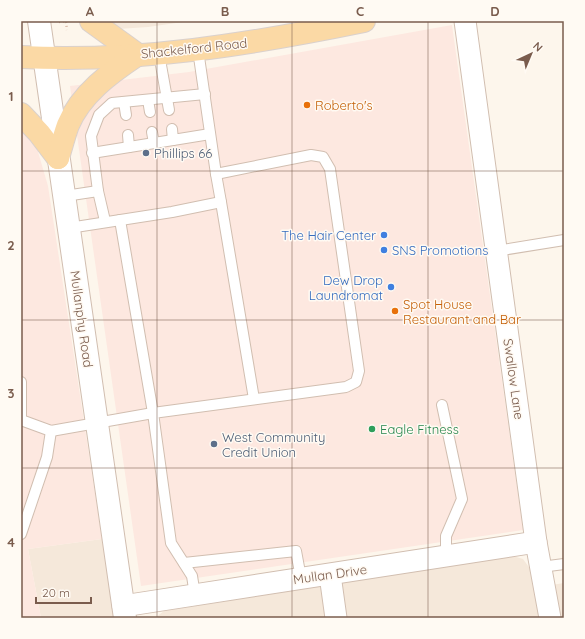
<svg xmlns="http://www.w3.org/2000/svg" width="585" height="639" font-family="Quicksand,sans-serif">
<rect width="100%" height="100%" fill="#fdf6ec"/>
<g fill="#f5e8da">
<polygon points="91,21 190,21 148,27 118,29"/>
<polygon points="102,539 115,618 41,618 28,549"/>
<polygon points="513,556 523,559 531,570 533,588 564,583 564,618 155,618 164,611"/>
</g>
<g fill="#fde8e0">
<polygon points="452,25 523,530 141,586 70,86 189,72"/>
<polygon points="21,119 34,138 48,186 102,539 28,549 41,618 21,618"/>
</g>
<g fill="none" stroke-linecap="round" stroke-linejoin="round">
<defs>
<g id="service">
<polyline points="159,54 169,110"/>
<polyline points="148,100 150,112"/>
<polyline points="124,102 126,115"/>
<polyline points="172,129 173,140 210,134"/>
<polyline points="152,132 154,143"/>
<polyline points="128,135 129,147"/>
<polyline points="92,153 173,140"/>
<polyline points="65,196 98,191"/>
<polyline points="221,202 254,399"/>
<polyline points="120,220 153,413 171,543 192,576 195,595"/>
<polyline points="105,221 98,191 91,136 99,115 112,103 205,94"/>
<polyline points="69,228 172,212 221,202 216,174"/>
<polyline points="496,251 564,240"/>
<polyline points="21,382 21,420"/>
<polyline points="442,405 462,499 446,536 446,556"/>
<polyline points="21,420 51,431 153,413 346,387 356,382 359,371 330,169 323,157 311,155 216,174 198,50"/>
<polyline points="21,534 47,457 51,431"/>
<polyline points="184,563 296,551 301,578"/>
<polyline points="541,567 564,564"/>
</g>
<g id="minor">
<polyline points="465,21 536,542 550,618"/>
<polyline points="330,575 336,618"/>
<polyline points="123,606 536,542"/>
</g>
<polyline id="tertiary" points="39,21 125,618"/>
<g id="primary">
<polyline points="91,21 138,55"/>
<path d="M21,57C136,63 252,44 364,21"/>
<polyline points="21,114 39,133 58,158"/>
<path d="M58,158C61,148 64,136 68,125C81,94 110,73 137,55"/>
</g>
</defs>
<use href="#service" stroke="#d1beb0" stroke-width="12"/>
<use href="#minor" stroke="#d1beb0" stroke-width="23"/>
<use href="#tertiary" stroke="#d1beb0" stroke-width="24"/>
<use href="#primary" stroke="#dad1cd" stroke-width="24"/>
<g stroke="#d9b8a5" stroke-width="2.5" stroke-dasharray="1 3" stroke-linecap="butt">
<polyline points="59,22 67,21"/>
<polyline points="66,22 67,30"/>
</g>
<use href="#service" stroke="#fff" stroke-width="10"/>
<use href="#minor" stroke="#fff" stroke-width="21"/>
<use href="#tertiary" stroke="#fff" stroke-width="22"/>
<use href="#primary" stroke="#fbd9a5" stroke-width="22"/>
</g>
<path fill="none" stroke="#7a5c4d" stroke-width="1" stroke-opacity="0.55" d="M157,21V618M292,21V618M428,21V618M21,171H564M21,320H564M21,468H564"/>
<g fill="#e8710a" stroke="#fffaf3" stroke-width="1.5">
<circle cx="307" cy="105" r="4"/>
<circle cx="395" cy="311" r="4"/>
</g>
<g fill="#5c6f8a" stroke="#fffaf3" stroke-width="1.5">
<circle cx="146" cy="153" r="4"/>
<circle cx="214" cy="444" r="4"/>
</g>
<g fill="#3f7fe0" stroke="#fffaf3" stroke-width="1.5">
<circle cx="384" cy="235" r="4"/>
<circle cx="384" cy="250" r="4"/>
<circle cx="391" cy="287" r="4"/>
</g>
<circle fill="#2e9e5b" stroke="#fffaf3" stroke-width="1.5" cx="372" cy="429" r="4"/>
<g text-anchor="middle" stroke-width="3" stroke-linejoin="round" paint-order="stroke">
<g font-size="13" fill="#7a5c4d" stroke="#fffaf3">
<text transform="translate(194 48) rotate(-6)" y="5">Shackelford Road</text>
<text transform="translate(82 319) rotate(82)" y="5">Mullanphy Road</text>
<text transform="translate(514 379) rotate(82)" y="5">Swallow Lane</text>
<text transform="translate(330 574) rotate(-8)" y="5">Mullan Drive</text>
</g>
<g font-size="13" fill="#c56008" stroke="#fffaf3" text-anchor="start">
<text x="315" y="110">Roberto's</text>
<text x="403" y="309">Spot House<tspan x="403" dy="15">Restaurant and Bar</tspan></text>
</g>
<g font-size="13" fill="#4e5e75" stroke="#fffaf3" text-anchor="start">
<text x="154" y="158">Phillips 66</text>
<text x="222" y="442">West Community<tspan x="222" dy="15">Credit Union</tspan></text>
</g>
<g font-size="13" fill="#366cbe" stroke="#fffaf3" text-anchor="end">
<text x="376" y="240">The Hair Center</text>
<text x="392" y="255" text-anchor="start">SNS Promotions</text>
<text x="383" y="285">Dew Drop<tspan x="383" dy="15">Laundromat</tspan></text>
</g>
<g font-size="13" fill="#27864d" stroke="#fffaf3" text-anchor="start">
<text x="380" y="434">Eagle Fitness</text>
</g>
</g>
<rect width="585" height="639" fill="none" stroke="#fffaf3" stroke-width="44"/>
<g transform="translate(531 54) rotate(44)" stroke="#fffaf3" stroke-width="3" paint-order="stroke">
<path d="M0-3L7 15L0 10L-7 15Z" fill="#7a5c4d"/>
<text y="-6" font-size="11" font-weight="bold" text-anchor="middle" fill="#7a5c4d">N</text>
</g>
<path d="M36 597v6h55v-6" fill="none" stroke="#7a5c4d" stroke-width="2"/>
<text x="42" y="597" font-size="12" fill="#7a5c4d" stroke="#fffaf3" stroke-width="3" paint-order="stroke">20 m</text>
<rect x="22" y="22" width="541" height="595" fill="none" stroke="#7a5c4d" stroke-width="1.5"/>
<g font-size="13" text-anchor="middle" font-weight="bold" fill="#7a5c4d">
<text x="90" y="16">A</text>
<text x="225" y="16">B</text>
<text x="360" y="16">C</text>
<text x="495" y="16">D</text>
<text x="11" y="101">1</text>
<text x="11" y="250">2</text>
<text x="11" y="398">3</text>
<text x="11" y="547">4</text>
</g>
</svg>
